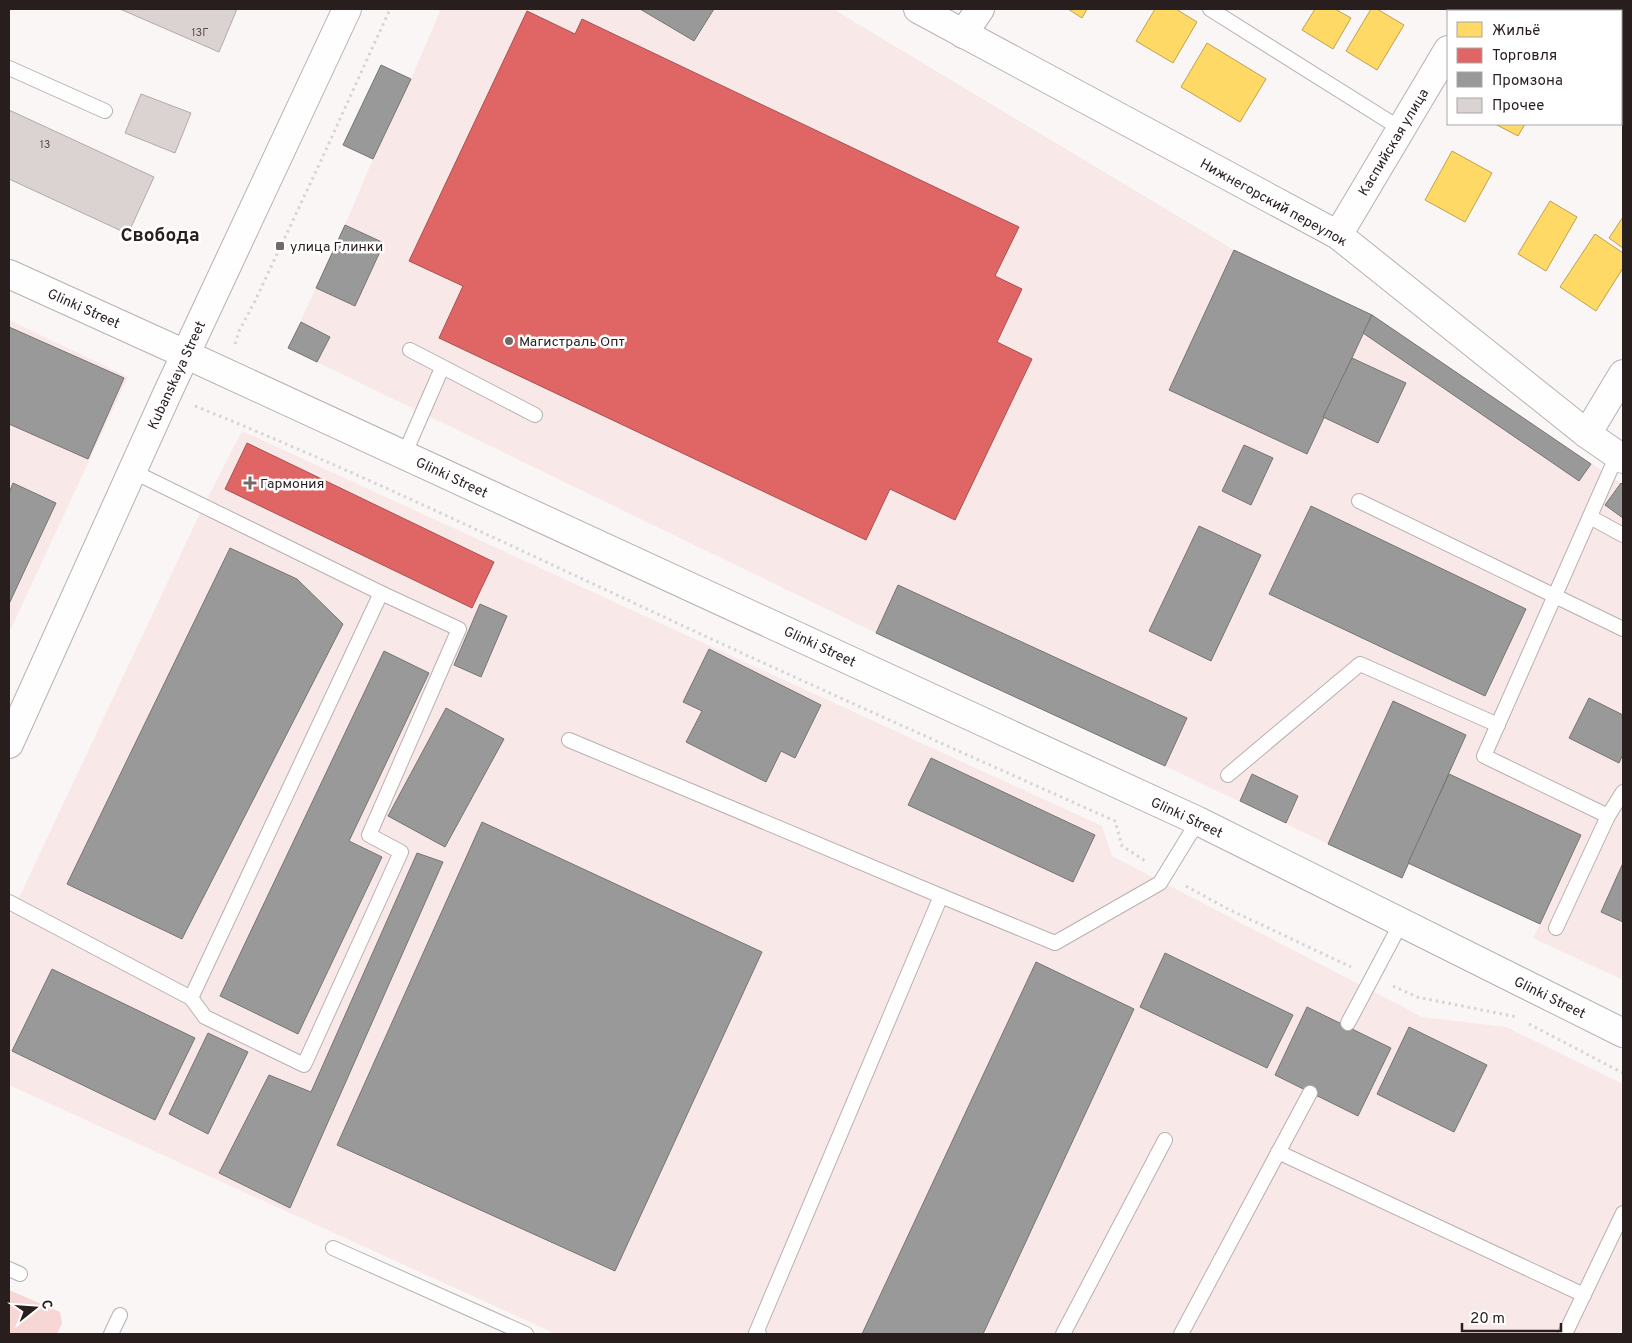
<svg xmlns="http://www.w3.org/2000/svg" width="1632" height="1343" font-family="Overpass,sans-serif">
<rect width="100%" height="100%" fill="#faf6f5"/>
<g fill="#f8e9e8">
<polygon points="441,9 833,9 1234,250 1372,315 1623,485 1623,980 1533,938 1540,924 1408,864 1328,844 1165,766 876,633 288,348 345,225 373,159 411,79"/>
<polygon points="9,320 128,377 9,633"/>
<polygon points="242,431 1102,826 1112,856 1422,1017 1506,1027 1623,1084 1623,1334 556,1334 9,1085 9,919 202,509"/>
</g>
<polygon fill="#f7d7d5" points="9,1290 60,1312 62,1323 57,1334 9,1334"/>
<g fill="#ffd966" stroke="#bfa150">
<polygon points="1068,9 1087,9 1082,18"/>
<polygon points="1155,9 1176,9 1197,22 1173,63 1136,41"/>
<polygon points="1315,9 1335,9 1351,18 1333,49 1302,30"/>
<polygon points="1371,9 1377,9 1404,25 1377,70 1346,51"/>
<polygon points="1534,9 1602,9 1600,11 1533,11"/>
<polygon points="1623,39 1623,73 1621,72 1621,44"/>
<polygon points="1207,43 1266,79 1240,122 1181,87"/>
<polygon points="1495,124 1525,124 1518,136"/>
<polygon points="1452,151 1492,173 1465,222 1425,200"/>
<polygon points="1550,201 1577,217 1546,271 1518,254"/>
<polygon points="1623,217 1623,248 1609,238"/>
<polygon points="1595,234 1623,253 1623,268 1596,311 1560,287"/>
</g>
<g fill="#e06666" stroke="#a95050">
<polygon points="527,11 575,34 582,19 1019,227 995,276 1022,289 997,342 1032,359 955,520 890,489 866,540 439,338 463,286 409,261"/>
<polygon points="247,443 494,562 472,608 225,489"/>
</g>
<g fill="#999" stroke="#777474">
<polygon points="640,9 714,9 694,41"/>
<polygon points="381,65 411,79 373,159 343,145"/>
<polygon points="345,225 384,243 355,306 316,288"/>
<polygon points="1234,250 1372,315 1307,454 1169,390"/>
<polygon points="1372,315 1591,464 1579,481 1363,333"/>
<polygon points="301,322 330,337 317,362 288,348"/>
<polygon points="9,327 124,378 88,459 9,424"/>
<polygon points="1352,358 1406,383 1378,443 1323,417"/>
<polygon points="1244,445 1273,458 1251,505 1222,491"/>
<polygon points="13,483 56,503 9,604 9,493"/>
<polygon points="1621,483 1623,485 1623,518 1605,505"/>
<polygon points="1311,506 1526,609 1485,696 1269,594"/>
<polygon points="1199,526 1261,555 1211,661 1149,631"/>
<polygon points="230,548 297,579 343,624 182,939 67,884"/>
<polygon points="898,585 1187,718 1165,766 876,633"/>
<polygon points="480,604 507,616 481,677 454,665"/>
<polygon points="709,649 821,705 795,758 781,751 766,782 686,742 702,711 683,702"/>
<polygon points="384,651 429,673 349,841 382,857 298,1034 220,996"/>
<polygon points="1589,698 1623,715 1623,754 1619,763 1569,738"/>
<polygon points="1393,701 1466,735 1402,878 1328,844"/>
<polygon points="446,708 504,739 445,847 388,816"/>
<polygon points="931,758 1095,835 1073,882 908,805"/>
<polygon points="1252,774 1298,796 1286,823 1240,801"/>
<polygon points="1449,774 1581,835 1540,924 1408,863"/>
<polygon points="482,822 762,952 615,1271 337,1145"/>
<polygon points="417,853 443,862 290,1208 219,1173 269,1075 311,1092"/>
<polygon points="1623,863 1623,922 1601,912"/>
<polygon points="1165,953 1293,1015 1267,1068 1140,1007"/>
<polygon points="1036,962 1134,1009 983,1334 862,1334"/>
<polygon points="52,969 195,1038 155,1120 12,1051"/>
<polygon points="1307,1007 1391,1048 1358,1116 1275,1075"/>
<polygon points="1409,1027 1487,1065 1454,1132 1377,1094"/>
<polygon points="208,1033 248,1052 208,1134 169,1114"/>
</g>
<g fill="#dad3d2" stroke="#b2abab">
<polygon points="120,9 237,9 219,52"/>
<polygon points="141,94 191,113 175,153 125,133"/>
<polygon points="9,110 154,177 128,234 9,179"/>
</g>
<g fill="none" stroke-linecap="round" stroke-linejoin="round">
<defs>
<g id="lane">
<polyline points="1210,9 1401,129"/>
<polyline points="9,68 105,111"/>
<polyline points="410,350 535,415"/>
<polyline points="404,455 442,368"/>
<polyline points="1359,501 1623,629"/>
<polyline points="1590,517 1623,535"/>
<polyline points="569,740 941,896"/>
<polyline points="1228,775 1360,664 1498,725"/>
<polyline points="1608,816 1623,792"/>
<polyline points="9,902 191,998 381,593 132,471"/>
<polyline points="1556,928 1608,816 1484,756 1617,455"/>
<polyline points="191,998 205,1017 304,1065 401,852 369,835 459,629 381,593"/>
<polyline points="1348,1023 1401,923"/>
<polyline points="1278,1152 1584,1295"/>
<polyline points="333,1248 526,1334"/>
<polyline points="9,1269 20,1274"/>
<polyline points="111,1334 120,1315"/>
<polyline points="759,1334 756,1333 941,896 1055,943 1160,883 1198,821"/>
<polyline points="1063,1334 1165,1140"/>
<polyline points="1181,1334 1310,1093"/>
<polyline points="1565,1334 1623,1213"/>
</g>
<g id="street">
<polyline points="918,9 1338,235 1587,434 1623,459"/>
<polyline points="1471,11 1473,9"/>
<polyline points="963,34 980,9"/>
<polyline points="1338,235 1448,50"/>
<polyline points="1587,434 1623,374"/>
</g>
<g id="secondary">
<polyline points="9,274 185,354 1198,821 1623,1033"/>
<polyline points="9,744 167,394 347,9"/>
</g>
</defs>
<use href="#lane" stroke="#b7b1b0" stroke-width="16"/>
<use href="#street" stroke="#b7b1b0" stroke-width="30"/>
<use href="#secondary" stroke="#b7b1b0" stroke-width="30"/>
<g stroke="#d6d5d5" stroke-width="3" stroke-dasharray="2.5 4" stroke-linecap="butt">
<polyline points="235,344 239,331 255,301 325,152 390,9"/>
<path d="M195,406C349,468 498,540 649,610C803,682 959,751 1115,821L1122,846L1147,862"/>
<polyline points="1186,886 1226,908 1351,967"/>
<polyline points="1393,986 1417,997 1517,1017"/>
<polyline points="1529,1024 1623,1073"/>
</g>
<use href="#lane" stroke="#fefefe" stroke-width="14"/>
<use href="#street" stroke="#fefefe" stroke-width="28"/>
<use href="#secondary" stroke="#fefefe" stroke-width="28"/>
</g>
<g fill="#726a69" stroke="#fff" stroke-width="2">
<rect x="275" y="241" width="10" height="10" rx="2.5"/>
<circle cx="509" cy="341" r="5"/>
<path d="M247.5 475.5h5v5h5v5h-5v5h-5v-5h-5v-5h5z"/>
</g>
<g text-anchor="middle" stroke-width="5" stroke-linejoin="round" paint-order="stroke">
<g font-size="11" fill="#554b4b">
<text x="200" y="36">13Г</text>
<text x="45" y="148">13</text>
</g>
<g font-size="14" fill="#291e1e" stroke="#fff">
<text transform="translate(1393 142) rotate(-59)" y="5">Каспийская улица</text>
<text transform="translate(1274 202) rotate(29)" y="5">Нижнегорский переулок</text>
<text transform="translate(84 308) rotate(24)" y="5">Glinki Street</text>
<text transform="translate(176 375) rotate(-65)" y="5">Kubanskaya Street</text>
<text transform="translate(452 477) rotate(25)" y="5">Glinki Street</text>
<text transform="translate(820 646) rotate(25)" y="5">Glinki Street</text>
<text transform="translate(1187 817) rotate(25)" y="5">Glinki Street</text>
<text transform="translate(1550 997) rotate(26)" y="5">Glinki Street</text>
</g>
<g font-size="14" fill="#291e1e" stroke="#fff" text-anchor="start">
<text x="290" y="251">улица Глинки</text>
<text x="519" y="346">Магистраль Опт</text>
<text x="260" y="488">Гармония</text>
</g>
<g font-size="19" font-weight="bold" fill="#291e1e" stroke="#fff">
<text x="160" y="241">Свобода</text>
</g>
</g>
<rect width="1632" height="1343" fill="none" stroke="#291e1e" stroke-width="20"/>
<rect x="1447" y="10" width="175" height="115" fill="#ffffff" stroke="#a9a5a5"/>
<rect x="1457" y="22" width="25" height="15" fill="#ffd966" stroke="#a9a5a5"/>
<text x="1492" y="35" font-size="15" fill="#291e1e">Жильё</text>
<rect x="1457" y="48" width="25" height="15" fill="#e06666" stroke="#a9a5a5"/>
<text x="1492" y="60" font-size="15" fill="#291e1e">Торговля</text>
<rect x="1457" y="72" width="25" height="15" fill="#999999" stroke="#a9a5a5"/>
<text x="1492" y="85" font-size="15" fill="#291e1e">Промзона</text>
<rect x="1457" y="98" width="25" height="15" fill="#dad3d2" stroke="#a9a5a5"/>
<text x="1492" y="110" font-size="15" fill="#291e1e">Прочее</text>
<g transform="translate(35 1308) rotate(73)" stroke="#ffffff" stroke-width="4" paint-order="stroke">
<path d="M0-4L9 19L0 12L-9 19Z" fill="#291e1e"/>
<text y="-8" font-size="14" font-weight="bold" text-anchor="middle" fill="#291e1e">С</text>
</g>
<path d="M1462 1323v8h99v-8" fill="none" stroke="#291e1e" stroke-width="2.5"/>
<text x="1470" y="1323" font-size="15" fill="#291e1e" stroke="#ffffff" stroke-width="4" paint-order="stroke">20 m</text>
</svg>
